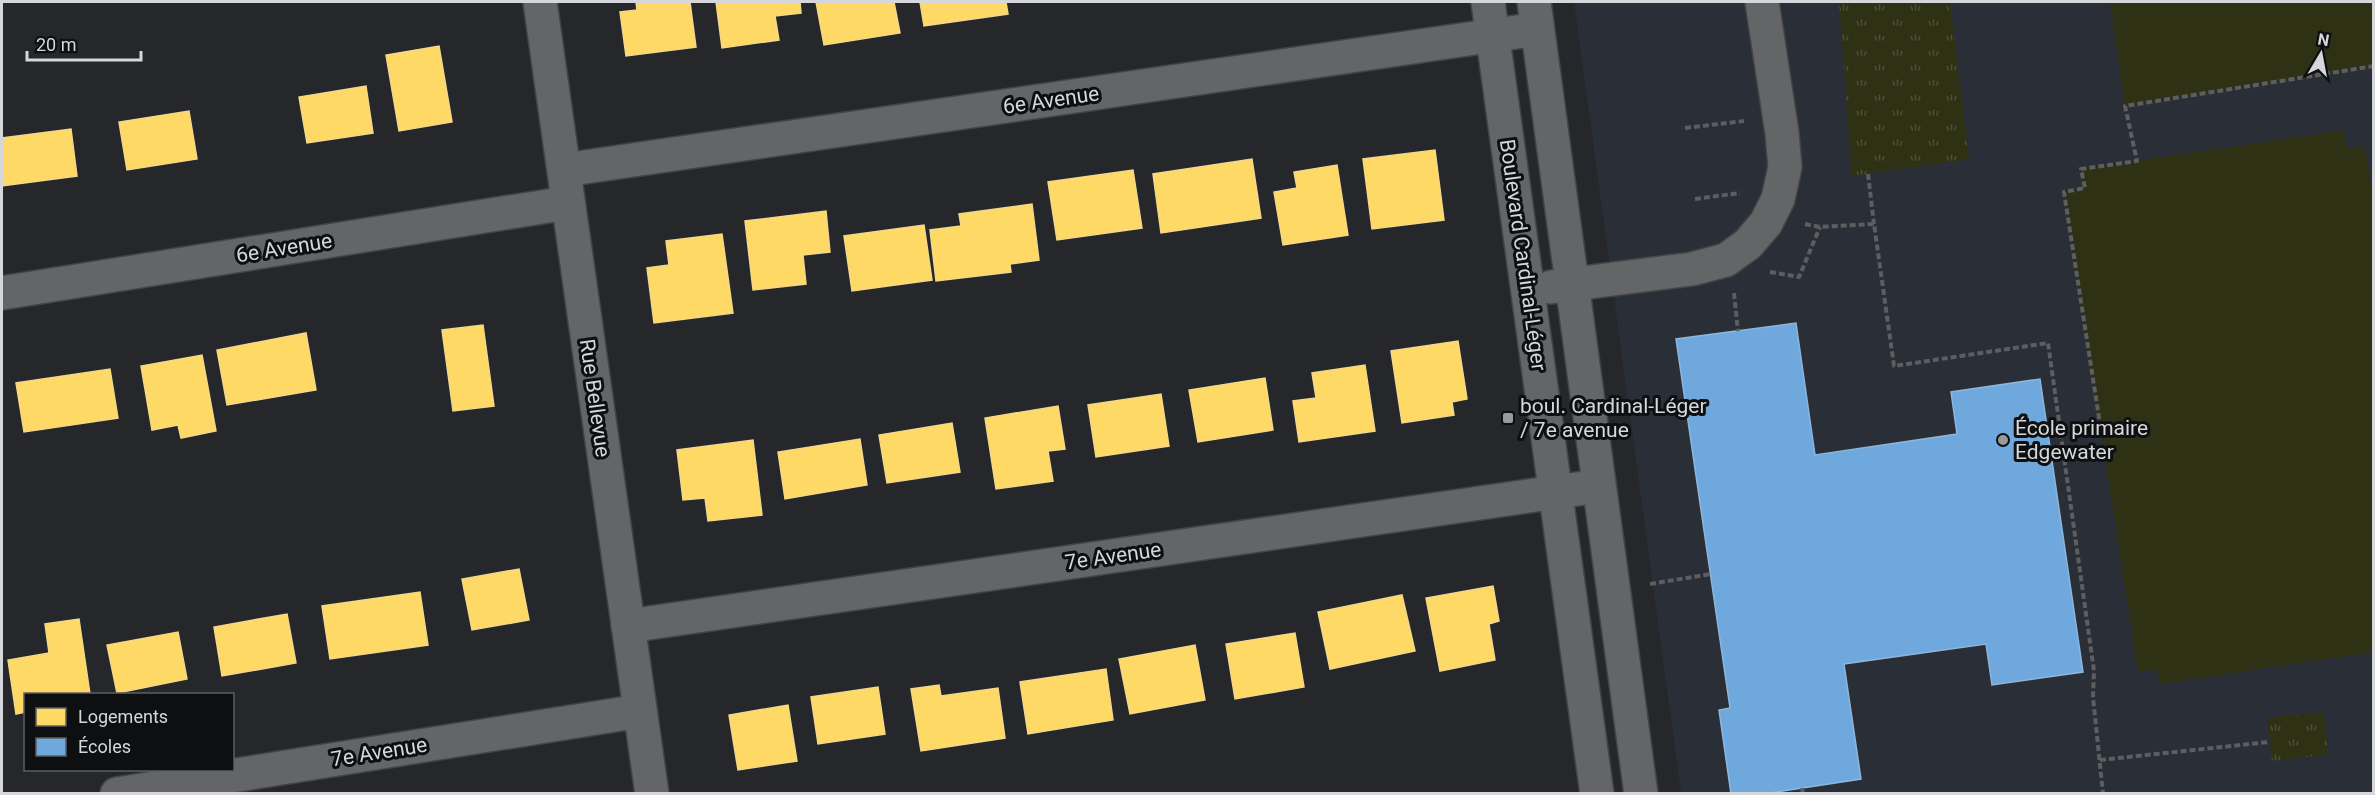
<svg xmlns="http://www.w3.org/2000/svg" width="2375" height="795" font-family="Roboto,sans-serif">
<defs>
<pattern id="grass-tufts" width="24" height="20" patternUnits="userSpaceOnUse" patternTransform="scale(1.5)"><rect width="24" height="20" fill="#2f3115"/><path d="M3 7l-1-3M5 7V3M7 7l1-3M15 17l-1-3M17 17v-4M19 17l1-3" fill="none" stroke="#4c4e36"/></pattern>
</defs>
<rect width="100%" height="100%" fill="#25272a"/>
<polygon fill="#2a2e37" points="1574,2 2373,2 2373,793 1681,793"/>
<g fill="url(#grass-tufts)">
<polygon points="1839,2 1950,2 1969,159 1852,176"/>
<polygon points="2324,712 2328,755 2272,761 2267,718"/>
</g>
<g fill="#2f3115">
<polygon points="2110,2 2373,2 2373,66 2125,106"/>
<polygon points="2344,130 2347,149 2365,146 2373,200 2373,652 2160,684 2157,669 2138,672 2064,192 2084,188 2081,169"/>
</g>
<g fill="#ffd966" stroke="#f2d889" stroke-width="1.5">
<polygon points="636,2 690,2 696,47 626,56 620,12 637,10"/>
<polygon points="716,2 800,2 801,13 775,16 779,40 722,48"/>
<polygon points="816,2 894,2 900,33 824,45"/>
<polygon points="920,2 1006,2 1008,14 924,26"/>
<polygon points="439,46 452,122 399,131 386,55"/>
<polygon points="366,86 373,133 307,143 299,97"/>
<polygon points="189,111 197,159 127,170 119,122"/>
<polygon points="71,129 77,176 2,186 2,138"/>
<polygon points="1435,150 1444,220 1372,229 1363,159"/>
<polygon points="1252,159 1261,218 1161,233 1153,174"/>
<polygon points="1337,165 1348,235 1283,245 1274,192 1297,188 1294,172"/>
<polygon points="1133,170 1142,228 1057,240 1048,182"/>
<polygon points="1032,204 1039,260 1010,264 1011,272 936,281 930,230 961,226 959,214"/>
<polygon points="826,211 830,252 803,255 806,284 753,290 745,221"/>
<polygon points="924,225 932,280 852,291 844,236"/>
<polygon points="722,234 733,313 654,323 647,268 669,265 666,241"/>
<polygon points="483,325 494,406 453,411 442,330"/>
<polygon points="306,333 316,390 227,405 217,350"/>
<polygon points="1458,341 1467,399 1452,402 1454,415 1402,423 1391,351"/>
<polygon points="202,355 216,431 181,438 178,425 152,430 141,366"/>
<polygon points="1365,365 1375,431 1299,442 1293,401 1316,398 1312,373"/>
<polygon points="110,369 118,418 24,432 16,383"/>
<polygon points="1265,378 1273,430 1198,442 1189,390"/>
<polygon points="1161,394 1169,446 1096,457 1088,405"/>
<polygon points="1058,406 1065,449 1048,451 1053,481 996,489 985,418"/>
<polygon points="952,423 960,472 887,483 879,435"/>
<polygon points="860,439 867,485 785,499 778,452"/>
<polygon points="753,440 762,515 708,521 705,498 683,500 677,450"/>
<polygon points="519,569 529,620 472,630 462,579"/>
<polygon points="1493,586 1499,621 1489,624 1495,660 1440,671 1426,598"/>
<polygon points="420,592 428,645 330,659 322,606"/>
<polygon points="1402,595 1415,651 1330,669 1318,612"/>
<polygon points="287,614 296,663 222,676 214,627"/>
<polygon points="79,619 90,694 26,694 26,712 16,714 8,660 49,653 45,624"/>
<polygon points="178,632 187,679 117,693 107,645"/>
<polygon points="1295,633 1304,687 1235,699 1226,644"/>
<polygon points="1195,645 1205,700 1130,714 1119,659"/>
<polygon points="1106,669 1113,720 1028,734 1020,682"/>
<polygon points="939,685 941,696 998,688 1005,738 921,751 911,689"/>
<polygon points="878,687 885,734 818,744 811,697"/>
<polygon points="788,705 797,761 738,770 729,715"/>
</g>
<polygon fill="#6fa8dc" stroke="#8eb6db" stroke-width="1.5" points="1796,323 1815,455 1957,434 1951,392 2040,379 2083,672 1992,685 1986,644 1844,664 1861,779 1763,794 1731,794 1719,710 1730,708 1676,339"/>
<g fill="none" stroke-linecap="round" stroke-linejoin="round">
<defs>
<g id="minor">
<polyline points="540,2 652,794"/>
<polyline points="1488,2 1597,794"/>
<polyline points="1534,2 1641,794"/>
<polyline points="564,170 1537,29"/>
<polyline points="1551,287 1692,269 1726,260 1748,244 1766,223 1778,199 1785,167 1782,133 1762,2"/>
<polyline points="2,293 567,203"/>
<polyline points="628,626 1598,486"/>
<polyline points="117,794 640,711"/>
</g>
</defs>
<use href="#minor" stroke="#424446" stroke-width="36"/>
<g stroke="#5c5e60" stroke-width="4" stroke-dasharray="6 3" stroke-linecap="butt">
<polyline points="1685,128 1744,121"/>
<polyline points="1868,174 1874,224"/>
<polyline points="1695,199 1740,193"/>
<polyline points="1805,224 1820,227 1874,224 1894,366 2048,343 2094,671 2093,697 2103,794"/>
<polyline points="1770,272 1799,277 1820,227"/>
<polyline points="1734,293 1738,331"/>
<polyline points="2061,433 2100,424 2064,192 2085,188 2081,169 2137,161 2125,106 2374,66"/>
<polyline points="1650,584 1711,574"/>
<polyline points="2100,760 2269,742"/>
<polyline points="1802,788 1803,794"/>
</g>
<use href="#minor" stroke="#646567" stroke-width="33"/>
</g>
<g fill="#97999c" stroke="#0e0f11" stroke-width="2">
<rect x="1502" y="412" width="12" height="12" rx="3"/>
<circle cx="2003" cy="440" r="6"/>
</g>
<g text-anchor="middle" stroke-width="6" stroke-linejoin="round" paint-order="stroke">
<g font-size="21" fill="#d5d7da" stroke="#0e0f11">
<text transform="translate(1051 100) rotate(-8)" y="7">6e Avenue</text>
<text transform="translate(284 248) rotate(-9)" y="7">6e Avenue</text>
<text transform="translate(1523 255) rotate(82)" y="7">Boulevard Cardinal-Léger</text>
<text transform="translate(595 398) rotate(82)" y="7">Rue Bellevue</text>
<text transform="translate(1113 556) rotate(-8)" y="7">7e Avenue</text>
<text transform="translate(379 752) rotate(-9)" y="7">7e Avenue</text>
</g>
<g font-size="21" fill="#d5d7da" stroke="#0e0f11" text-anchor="start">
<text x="1520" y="413">boul. Cardinal-Léger<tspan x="1520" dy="24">/ 7e avenue</tspan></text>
<text x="2015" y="435">École primaire<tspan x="2015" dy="24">Edgewater</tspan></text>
</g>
</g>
<rect width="2375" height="795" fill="none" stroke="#d5d7da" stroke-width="6"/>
<rect x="24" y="693" width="210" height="78" fill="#0e0f11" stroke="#5e5f61" stroke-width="1.5"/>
<rect x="36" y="708" width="30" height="18" fill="#ffd966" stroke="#5e5f61" stroke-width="1.5"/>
<text x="78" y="723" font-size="18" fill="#d5d7da">Logements</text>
<rect x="36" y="738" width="30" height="18" fill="#6fa8dc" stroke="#5e5f61" stroke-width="1.5"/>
<text x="78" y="753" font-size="18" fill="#d5d7da">Écoles</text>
<g transform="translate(2321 54) rotate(10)" stroke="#0e0f11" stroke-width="4.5" paint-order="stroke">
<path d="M0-4.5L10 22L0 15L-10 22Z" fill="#d5d7da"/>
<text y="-9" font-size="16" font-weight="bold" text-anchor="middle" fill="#d5d7da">N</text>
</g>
<path d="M27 51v9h114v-9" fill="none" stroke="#d5d7da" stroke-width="3"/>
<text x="36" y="51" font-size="18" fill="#d5d7da" stroke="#0e0f11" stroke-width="4.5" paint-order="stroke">20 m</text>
</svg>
